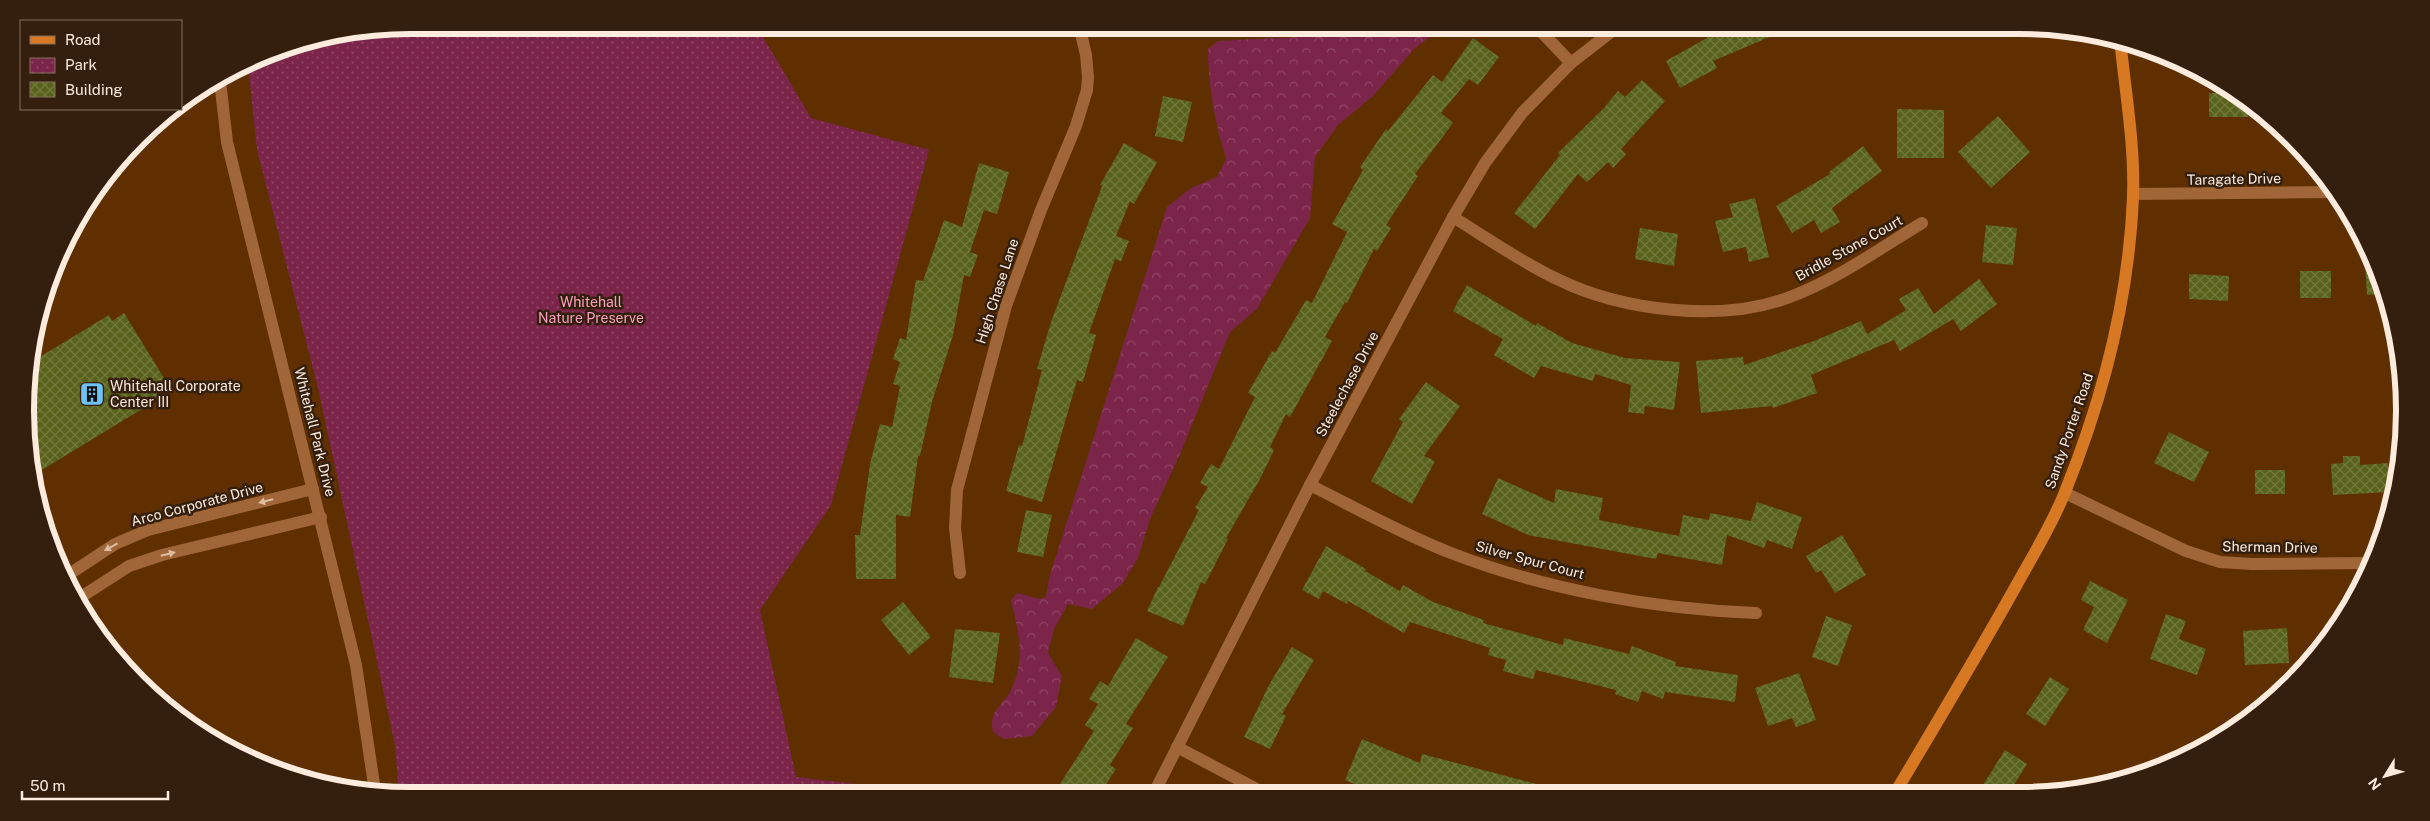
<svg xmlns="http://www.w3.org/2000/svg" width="2430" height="821" font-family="'Public Sans',sans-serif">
<defs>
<pattern id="forest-crowns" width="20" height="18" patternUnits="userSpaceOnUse" patternTransform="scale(1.25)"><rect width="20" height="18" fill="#7c254b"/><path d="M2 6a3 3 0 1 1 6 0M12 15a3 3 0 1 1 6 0" fill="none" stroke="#904564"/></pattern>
<pattern id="park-dots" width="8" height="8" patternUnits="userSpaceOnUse" patternTransform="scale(1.25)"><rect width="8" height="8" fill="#7c254b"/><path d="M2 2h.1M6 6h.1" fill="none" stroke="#904564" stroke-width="1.8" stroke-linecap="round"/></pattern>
<pattern id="building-cross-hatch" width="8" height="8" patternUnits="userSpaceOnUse" patternTransform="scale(1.25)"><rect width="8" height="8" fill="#58621a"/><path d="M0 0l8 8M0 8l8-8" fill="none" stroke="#71793b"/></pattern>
</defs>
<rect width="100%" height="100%" fill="#5f2f00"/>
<path fill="url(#forest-crowns)" d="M1326,25H1445L1414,49L1373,96L1338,125L1315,157L1310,218L1257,309L1230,332L1180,454L1150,519L1138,558L1123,583L1092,609L1068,604L1054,629L1048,653L1062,676L1056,707L1032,736L1004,739L993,732C989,711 998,710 1008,695C1013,688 1016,677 1018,669C1023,647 1016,622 1011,600L1017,593L1040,599L1046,597L1049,578L1167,207L1191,188L1217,177L1226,159C1215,123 1208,86 1208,49L1218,41L1320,36Z"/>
<path fill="url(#park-dots)" d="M410,25H756L811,118L929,150L831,505L760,610L796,777L948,795L399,794L395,745L318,388L257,150L248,64C296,34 356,30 410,25Z"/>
<g fill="url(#building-cross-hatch)">
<polygon points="1718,25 1798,25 1713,61 1717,68 1680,88 1666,61 1721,30"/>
<polygon points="1473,38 1499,57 1478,85 1469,79 1441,113 1453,123 1415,174 1418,176 1386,225 1391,228 1377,251 1374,249 1347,303 1345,302 1325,337 1332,341 1290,417 1286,414 1270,447 1274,450 1260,479 1226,538 1228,539 1205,584 1201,582 1183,626 1147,611 1158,587 1159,587 1199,510 1195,508 1208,487 1200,483 1211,464 1219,469 1255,397 1248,393 1272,351 1275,353 1306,300 1312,303 1347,232 1332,224 1363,170 1360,167 1386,129 1388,131 1433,75 1442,82"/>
<polygon points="1642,80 1665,101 1621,149 1626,154 1613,168 1608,162 1587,182 1578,174 1535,229 1514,213 1560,155 1558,153 1604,108 1618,91 1625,97"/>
<polygon points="2209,93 2235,93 2248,101 2248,117 2209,117"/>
<polygon points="1163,96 1192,102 1183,142 1155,136"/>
<polygon points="1897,109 1944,110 1944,158 1897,158"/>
<polygon points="1998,116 2030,152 1991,188 1958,152"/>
<polygon points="1124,143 1157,162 1134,204 1130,201 1116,236 1129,241 1121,261 1115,259 1089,333 1096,335 1083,382 1077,380 1042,502 1006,491 1019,445 1022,446 1042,370 1037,369 1051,322 1102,186 1100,185"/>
<polygon points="1863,146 1882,171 1832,208 1840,222 1821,233 1814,220 1792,233 1776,206 1830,174 1829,172"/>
<polygon points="979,163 1009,172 997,214 984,210 970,252 978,255 970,277 964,275 953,335 932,402 920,456 918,456 910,517 896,515 896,579 856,579 855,535 860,535 870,464 880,424 892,427 900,386 893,384 900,362 893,359 900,338 906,340 916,280 923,281 944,220 962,227"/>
<polygon points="1755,198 1769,257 1749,262 1746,247 1723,252 1715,221 1733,217 1729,204"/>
<polygon points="1986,225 2017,228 2013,265 1982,262"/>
<polygon points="1640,228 1678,234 1674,266 1635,259"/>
<polygon points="2364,244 2384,286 2386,294 2367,295"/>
<rect x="2300" y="271" width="31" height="27"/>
<polygon points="2189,274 2229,276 2228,301 2189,299"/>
<polygon points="1979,279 1997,304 1961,331 1953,319 1900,351 1894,340 1811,375 1817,393 1773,408 1772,406 1701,413 1696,361 1743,357 1744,365 1814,341 1861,321 1867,334 1906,310 1899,299 1918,288 1934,314"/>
<polygon points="1467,285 1536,326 1537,323 1572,343 1625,358 1680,362 1674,410 1645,406 1644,414 1628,412 1631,385 1595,374 1593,381 1541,366 1534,378 1494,355 1503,339 1453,311"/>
<polygon points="124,313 167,383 155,391 160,398 32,476 26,435 28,364 109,315 112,321"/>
<polygon points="1426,382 1460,406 1424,456 1435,461 1412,504 1371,481 1403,422 1399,419"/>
<polygon points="2169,432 2209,452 2194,482 2154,463"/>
<polygon points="2343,456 2360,456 2360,465 2388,463 2389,492 2333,495 2331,464 2343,463"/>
<rect x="2255" y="470" width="30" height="24"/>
<polygon points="1498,478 1554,503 1556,489 1603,498 1599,520 1679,536 1683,515 1709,520 1710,513 1751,521 1757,502 1802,517 1792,549 1767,540 1764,548 1727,535 1722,565 1658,553 1656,559 1528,535 1482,514"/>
<polygon points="1026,510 1052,515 1043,557 1017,552"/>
<polygon points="1842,535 1866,575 1835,593 1821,570 1816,573 1806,556"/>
<polygon points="1326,546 1366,569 1365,571 1400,591 1403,585 1433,602 1484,620 1483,623 1563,645 1564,638 1629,654 1632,646 1676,662 1675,666 1738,675 1735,702 1665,692 1663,699 1642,691 1638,702 1615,694 1616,690 1536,670 1533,679 1503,671 1506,660 1488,655 1490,648 1410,622 1404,633 1348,601 1347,604 1323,591 1319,599 1302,590"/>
<polygon points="2090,581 2128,600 2107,643 2083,630 2094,607 2081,600"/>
<polygon points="903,602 931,637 909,655 881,620"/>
<polygon points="2166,614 2186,621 2179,639 2206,649 2197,675 2150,659"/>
<polygon points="1826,616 1852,625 1838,666 1812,657"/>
<polygon points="2287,628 2289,663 2245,665 2243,631"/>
<polygon points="955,629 1000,633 993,683 949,677"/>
<polygon points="1136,638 1168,657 1126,724 1133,728 1110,765 1116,769 1099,795 1070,795 1058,787 1094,731 1085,725 1098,704 1089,699 1100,681 1108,686"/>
<polygon points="1292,647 1314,660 1282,714 1286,716 1270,749 1244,737 1269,685"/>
<polygon points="1799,673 1816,720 1796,727 1792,718 1768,726 1755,688"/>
<polygon points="2050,677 2069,689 2045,726 2026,714"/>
<polygon points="1362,739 1420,763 1422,754 1556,789 1555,794 1378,794 1345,780"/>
<polygon points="2005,750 2027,764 2009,793 1995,793 1983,785"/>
</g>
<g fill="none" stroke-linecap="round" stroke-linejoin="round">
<g stroke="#a16637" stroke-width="12">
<polyline points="1535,25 1571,63"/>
<polyline points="220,81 227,142 356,665 375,791"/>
<polyline points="2133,194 2335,192"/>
<path d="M1453,217C1487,238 1521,262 1557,279C1622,311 1722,323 1790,297C1836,280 1879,249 1922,223"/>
<path d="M1310,485C1356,508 1402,534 1451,553C1546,590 1654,609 1756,613"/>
<polyline points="2065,493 2186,551 2220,562 2252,564 2370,563"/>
<polyline points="960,573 955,528 957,490 1006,306 1041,210 1076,126 1087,90 1088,77 1086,55 1079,25"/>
<polyline points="68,575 115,544 148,530 313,489"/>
<polyline points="78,599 129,566 162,555 321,517"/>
<polyline points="1177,747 1266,794"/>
<polyline points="1153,795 1310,485 1453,217 1485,163 1522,113 1571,63 1620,25"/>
</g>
<path stroke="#d77922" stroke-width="12" d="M1895,793C1936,724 1977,656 2016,586C2033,555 2052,525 2065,492C2103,398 2129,298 2133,197C2135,145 2125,90 2120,39"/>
</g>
<defs><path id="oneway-solid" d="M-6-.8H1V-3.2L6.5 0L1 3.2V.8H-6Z" transform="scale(1.25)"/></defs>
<g fill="#ddbca4">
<use href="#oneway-solid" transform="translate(266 501) rotate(166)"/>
<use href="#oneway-solid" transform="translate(111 547) rotate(151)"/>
<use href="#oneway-solid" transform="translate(168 554) rotate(-14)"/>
</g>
<defs>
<symbol id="building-square" viewBox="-11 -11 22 22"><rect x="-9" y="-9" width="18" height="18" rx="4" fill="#70c2f4" stroke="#341f0e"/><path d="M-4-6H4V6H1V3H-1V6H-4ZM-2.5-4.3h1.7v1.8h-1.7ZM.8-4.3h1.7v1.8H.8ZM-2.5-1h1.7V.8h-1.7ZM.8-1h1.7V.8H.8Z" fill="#111"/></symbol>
</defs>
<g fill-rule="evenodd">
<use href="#building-square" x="78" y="380" width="28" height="28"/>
</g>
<g text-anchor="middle" stroke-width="5" stroke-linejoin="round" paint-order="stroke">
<g font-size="14" fill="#fdebde" stroke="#341f0e">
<text transform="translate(2234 179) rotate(-1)" y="5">Taragate Drive</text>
<text transform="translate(1849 248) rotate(-29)" y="5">Bridle Stone Court</text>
<text transform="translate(997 291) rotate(-72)" y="5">High Chase Lane</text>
<text transform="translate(1347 384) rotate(-62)" y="5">Steelechase Drive</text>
<text transform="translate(2069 431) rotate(-71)" y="5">Sandy Porter Road</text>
<text transform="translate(315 432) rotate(76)" y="5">Whitehall Park Drive</text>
<text transform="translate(197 504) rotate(-15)" y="5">Arco Corporate Drive</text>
<text transform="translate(2270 547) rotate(1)" y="5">Sherman Drive</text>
<text transform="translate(1530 560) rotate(15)" y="5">Silver Spur Court</text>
</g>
<g font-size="14" fill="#faa0c0" stroke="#341f0e">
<text x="591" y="307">Whitehall<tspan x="591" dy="16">Nature Preserve</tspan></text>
</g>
<g font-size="14" fill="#fdebde" stroke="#341f0e" text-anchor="start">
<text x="110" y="391">Whitehall Corporate<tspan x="110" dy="16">Center III</tspan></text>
</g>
</g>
<path d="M0 0H2430V821H0ZM410 34H2020A376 376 0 0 1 2396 410V411A376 376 0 0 1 2020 787H410A376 376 0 0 1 34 411V410A376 376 0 0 1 410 34Z" fill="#341f0e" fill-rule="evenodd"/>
<path fill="none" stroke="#fdebde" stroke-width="6" d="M410 34H2020A376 376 0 0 1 2396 410V411A376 376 0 0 1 2020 787H410A376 376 0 0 1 34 411V410A376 376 0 0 1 410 34Z"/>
<rect x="20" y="20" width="162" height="90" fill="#341f0e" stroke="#847161"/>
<rect x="30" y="36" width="25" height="8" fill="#d77922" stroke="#847161"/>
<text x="65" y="45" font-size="15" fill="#fdebde">Road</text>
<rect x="30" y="58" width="25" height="15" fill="url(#park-dots)" stroke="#847161"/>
<text x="65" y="70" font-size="15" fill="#fdebde">Park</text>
<rect x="30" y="82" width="25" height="15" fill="url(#building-cross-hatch)" stroke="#847161"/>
<text x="65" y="95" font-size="15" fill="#fdebde">Building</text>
<g transform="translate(2385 776) rotate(233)" stroke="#341f0e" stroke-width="4" paint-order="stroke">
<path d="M0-4L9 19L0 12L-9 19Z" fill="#fdebde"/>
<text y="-8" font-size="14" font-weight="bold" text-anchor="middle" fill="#fdebde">N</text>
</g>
<path d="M22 791v8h146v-8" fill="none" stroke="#fdebde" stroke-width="2.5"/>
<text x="30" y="791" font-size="15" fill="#fdebde" stroke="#341f0e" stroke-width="4" paint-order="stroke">50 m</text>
</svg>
